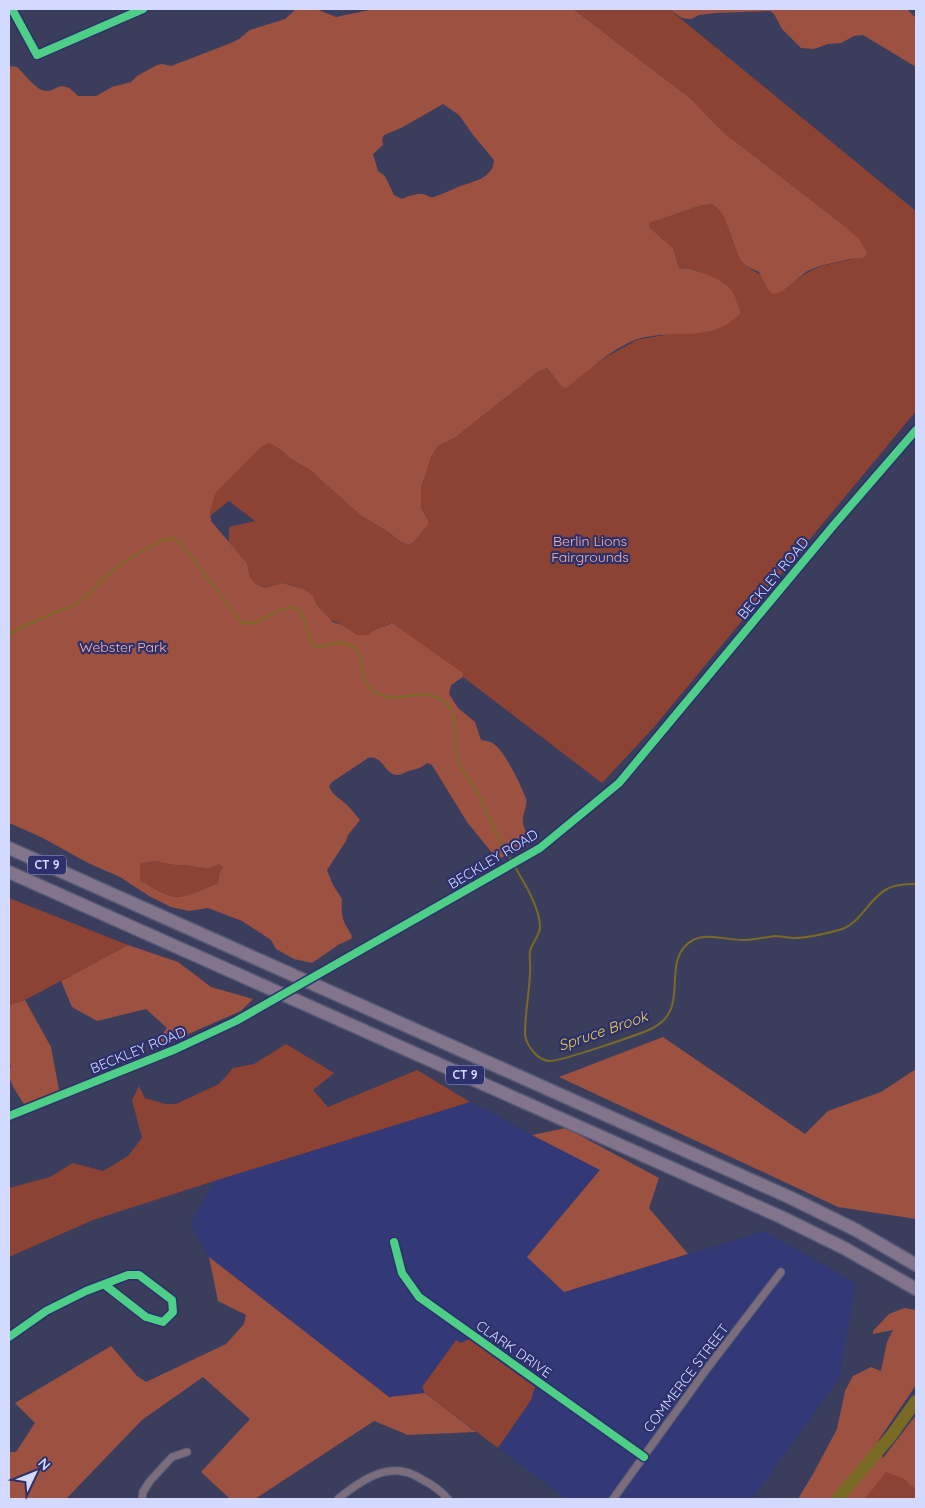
<svg xmlns="http://www.w3.org/2000/svg" width="925" height="1508" font-family="Quicksand,sans-serif">
<rect width="100%" height="100%" fill="#3b3d5d"/>
<polygon fill="#333876" points="470,1102 600,1170 527,1257 564,1292 764,1231 856,1283 839,1379 752,1499 566,1499 425,1393 389,1397 209,1257 190,1224 214,1181"/>
<g fill="#8c4333">
<path d="M573,9H669L916,211V411L654,727L602,783L463,677V675L390,623L368,635H358L342,625L330,619L317,605L313,596L288,584L283,583L265,588L256,584L250,577L247,563L229,542V527L255,521L229,501L200,524L342,772L9,337L217,492L261,446L269,443L281,450L291,459L310,470L360,515L387,531L401,542L409,545L413,543L428,525V520L421,508V488L432,455L438,446L456,437L539,371L547,368L562,387L608,356L637,340L664,335L708,332L740,311L735,297L726,284L693,269L679,268L673,248L649,227L650,223L699,206L712,204L719,210L724,217L740,260L746,266L762,276L767,288L786,289C801,275 814,267 834,263C843,262 851,258 861,258L849,231L842,224L723,132L690,98Z"/>
<path d="M155,861L175,865H184L204,868L219,864L223,867L219,875L218,883C208,888 188,897 176,897C166,896 149,886 140,880V864Z"/>
<polygon points="9,898 128,945 25,1000 9,1005"/>
<polygon points="286,1044 334,1073 313,1090 328,1107 417,1070 470,1102 214,1181 93,1220 9,1257 9,1188 50,1177 73,1163 103,1171 128,1156 142,1138 132,1100 139,1086 145,1098 165,1104 176,1104 219,1084 233,1068 254,1064"/>
<polygon points="469,1339 535,1387 531,1400 498,1448 425,1393 422,1387 456,1340 461,1343"/>
<polygon points="885,1471 904,1479 916,1490 916,1499 865,1499"/>
</g>
<g fill="#9d5140" fill-rule="evenodd">
<path d="M296,9H316L336,17L374,9H573L690,98L723,132L842,224L860,240L867,253L865,257C860,259 855,258 850,259C838,262 824,264 812,269C797,275 789,292 773,294L767,288L759,272L746,266L740,260L724,217L719,210L712,204L699,206L650,223L649,227L673,248L679,268C684,269 690,268 694,270C710,276 731,281 736,299C737,303 741,310 740,314C739,315 735,318 734,319C708,343 667,328 635,340C610,350 588,371 566,388L562,387L547,368L539,371L456,437L438,446L432,455L421,488V508L428,520V525L413,543L409,545L401,542L387,531L360,515L310,470L291,459L281,450L269,443L261,447L215,494L210,512L211,521L247,563L250,577L256,584L265,588L283,583L305,590L313,596L317,605L333,622L342,625L358,635H368L373,631L392,623L463,673V677L451,685L449,694L458,708L475,722L481,740C486,741 491,741 495,745C505,752 522,787 526,799C528,806 522,814 523,822C523,828 528,833 529,840L503,857L497,859L467,822L432,765L427,763C422,768 416,769 409,771C405,772 401,775 398,775C384,775 383,754 368,758L332,782L329,786C333,797 342,799 349,807C353,811 356,816 360,820L348,835L346,841L327,870L333,885L342,899C341,918 342,919 352,936L351,939L338,945L312,963L294,959L276,949L271,940L242,921L208,908L189,911L171,907L149,896L120,877L88,863L41,837L9,823V66L17,67C25,74 36,91 47,91C50,91 52,90 54,89C65,83 70,88 78,96H96L112,87L131,82L137,76L157,65L162,64L171,66L231,43L239,39L250,30L285,19ZM443,104L459,115L473,135L494,160C493,180 471,181 456,188C449,191 442,194 434,197C428,198 427,194 422,194C416,194 407,196 402,199L394,195L385,176L378,171L373,154L383,145L382,139L384,135L401,128ZM155,861L175,865H184L204,868H209L219,864L223,867L219,875L218,883C208,888 187,897 176,897C166,896 149,886 140,880V864Z"/>
<polygon points="669,9 907,9 916,18 916,67 863,35 854,36 841,43 828,44 814,49 801,48 782,29 774,14 770,11 715,13 699,15 691,19 682,18"/>
<polygon points="128,945 178,962 211,987 253,999 241,1011 161,1046 155,1044 167,1028 146,1009 97,1021 72,1007 61,981"/>
<path d="M25,1000L51,1047L59,1090L24,1104C18,1094 4,1077 11,1066L9,1064V1005Z"/>
<polygon points="663,1037 805,1134 828,1111 881,1092 916,1069 916,1219 838,1207 559,1077"/>
<polygon points="566,1128 659,1178 649,1208 688,1254 564,1292 527,1257 600,1170 532,1135"/>
<polygon points="209,1257 389,1397 425,1393 476,1432 408,1435 374,1421 255,1499 230,1499 201,1472 250,1419 203,1377 142,1420 66,1499 9,1499 9,1452 16,1452 35,1423 15,1403 111,1346 137,1376 146,1382 226,1344 244,1324 246,1315 218,1301"/>
<polygon points="904,1308 916,1310 916,1385 878,1441 883,1458 916,1415 916,1490 904,1479 886,1472 865,1499 798,1499 813,1474 837,1429 845,1391 853,1376 871,1367 881,1371 887,1342 893,1330 873,1334 873,1331 889,1314"/>
</g>
<g fill="none" stroke-linecap="round" stroke-linejoin="round">
<path stroke="#796a25" stroke-width="2" d="M9,634L40,619L76,604L86,596L111,572L127,560L161,541L173,538L181,543L241,622C260,630 276,604 296,608C308,616 306,635 315,646C327,650 335,637 352,646C370,655 354,685 380,695C401,703 428,685 446,703C462,720 450,744 460,764C465,774 472,783 478,793C487,811 494,830 504,848C515,869 540,903 540,927C540,935 532,943 530,951C529,959 531,966 530,974C529,994 525,1014 525,1034C526,1045 537,1060 549,1061C559,1062 641,1034 653,1028C658,1025 664,1021 667,1016C683,994 664,956 693,940C709,932 728,941 745,940C755,940 765,937 775,936C782,936 787,938 794,938C808,938 824,934 839,930C860,925 868,899 887,889C895,884 907,884 916,884"/>
<polyline stroke="#796a25" stroke-width="12" points="837,1499 891,1436 916,1401"/>
<defs>
<g id="minor">
<polyline points="12,9 37,55 143,9"/>
<polyline points="326,970 540,848 619,783 833,526 916,430"/>
<path d="M9,1116C94,1081 183,1052 263,1006"/>
<polyline points="394,1242 402,1273 419,1297 644,1457"/>
<polyline points="9,1337 46,1311 86,1291 128,1275 139,1275 172,1300 173,1312 163,1322 146,1317 105,1285"/>
<polyline points="142,1499 143,1492 150,1481 172,1457 187,1452"/>
<path d="M338,1499C356,1484 381,1466 405,1472C412,1473 418,1477 423,1480C433,1485 441,1491 448,1499"/>
<polyline points="613,1499 706,1370 781,1272"/>
</g>
<g id="motorway">
<polyline points="9,848 789,1197 856,1230 916,1265"/>
<polyline points="9,872 781,1217 844,1248 916,1289"/>
</g>
</defs>
<use href="#minor" stroke="#565974" stroke-width="9"/>
<use href="#motorway" stroke="#565974" stroke-width="15"/>
<use href="#minor" stroke="#7c6d7c" stroke-width="7"/>
<use href="#motorway" stroke="#81748b" stroke-width="12"/>
<defs>
<polyline id="minor-bridge" points="263,1006 326,970"/>
</defs>
<use href="#minor-bridge" stroke="#565974" stroke-width="9" stroke-linecap="butt"/>
<use href="#minor-bridge" stroke="#7c6d7c" stroke-width="7"/>
<defs>
<g id="cycleway">
<polyline points="12,9 37,55 143,9"/>
<polyline points="9,1116 176,1049 236,1021 540,848 619,783 833,526 916,430"/>
<polyline points="394,1242 402,1273 419,1297 644,1457"/>
<polyline points="9,1337 46,1311 86,1291 128,1275 139,1275 172,1300 173,1312 163,1322 146,1317 105,1285"/>
</g>
</defs>
<use href="#cycleway" stroke="#2c306c" stroke-width="11"/>
<use href="#cycleway" stroke="#4dcf88" stroke-width="8"/>
</g>
<g text-anchor="middle" stroke-width="4.5" stroke-linejoin="round" paint-order="stroke">
<g fill="#2c306c" stroke="#a1a7d3" stroke-width="1">
<rect x="28" y="855.5" width="38" height="19" rx="4"/>
<rect x="446" y="1065.5" width="38" height="19" rx="4"/>
</g>
<g font-size="12" font-weight="bold" fill="#d3daff">
<text x="47" y="869">CT 9</text>
<text x="465" y="1079">CT 9</text>
</g>
<g font-size="14" fill="#fcb39e" stroke="#2c306c">
<text x="590" y="546">Berlin Lions<tspan x="590" dy="16">Fairgrounds</tspan></text>
<text x="123" y="652">Webster Park</text>
</g>
<g font-size="14" fill="#d3daff" stroke="#2c306c">
<text transform="translate(773 578) rotate(-50)" y="5">BECKLEY ROAD</text>
<text transform="translate(493 859) rotate(-31)" y="5">BECKLEY ROAD</text>
<text transform="translate(138 1050) rotate(-22)" y="5">BECKLEY ROAD</text>
<text transform="translate(514 1349) rotate(35)" y="5">CLARK DRIVE</text>
<text transform="translate(686 1378) rotate(-53)" y="5">COMMERCE STREET</text>
</g>
<g font-size="15" font-style="italic" fill="#ecce48" stroke="#2c306c">
<text transform="translate(603 1031) rotate(-19)" y="5">Spruce Brook</text>
</g>
</g>
<rect width="925" height="1508" fill="none" stroke="#d3daff" stroke-width="20"/>
<g transform="translate(35 1473) rotate(47)" stroke="#2c306c" stroke-width="4" paint-order="stroke">
<path d="M0-4L9 19L0 12L-9 19Z" fill="#d3daff"/>
<text y="-8" font-size="14" font-weight="bold" text-anchor="middle" fill="#d3daff">N</text>
</g>
</svg>
